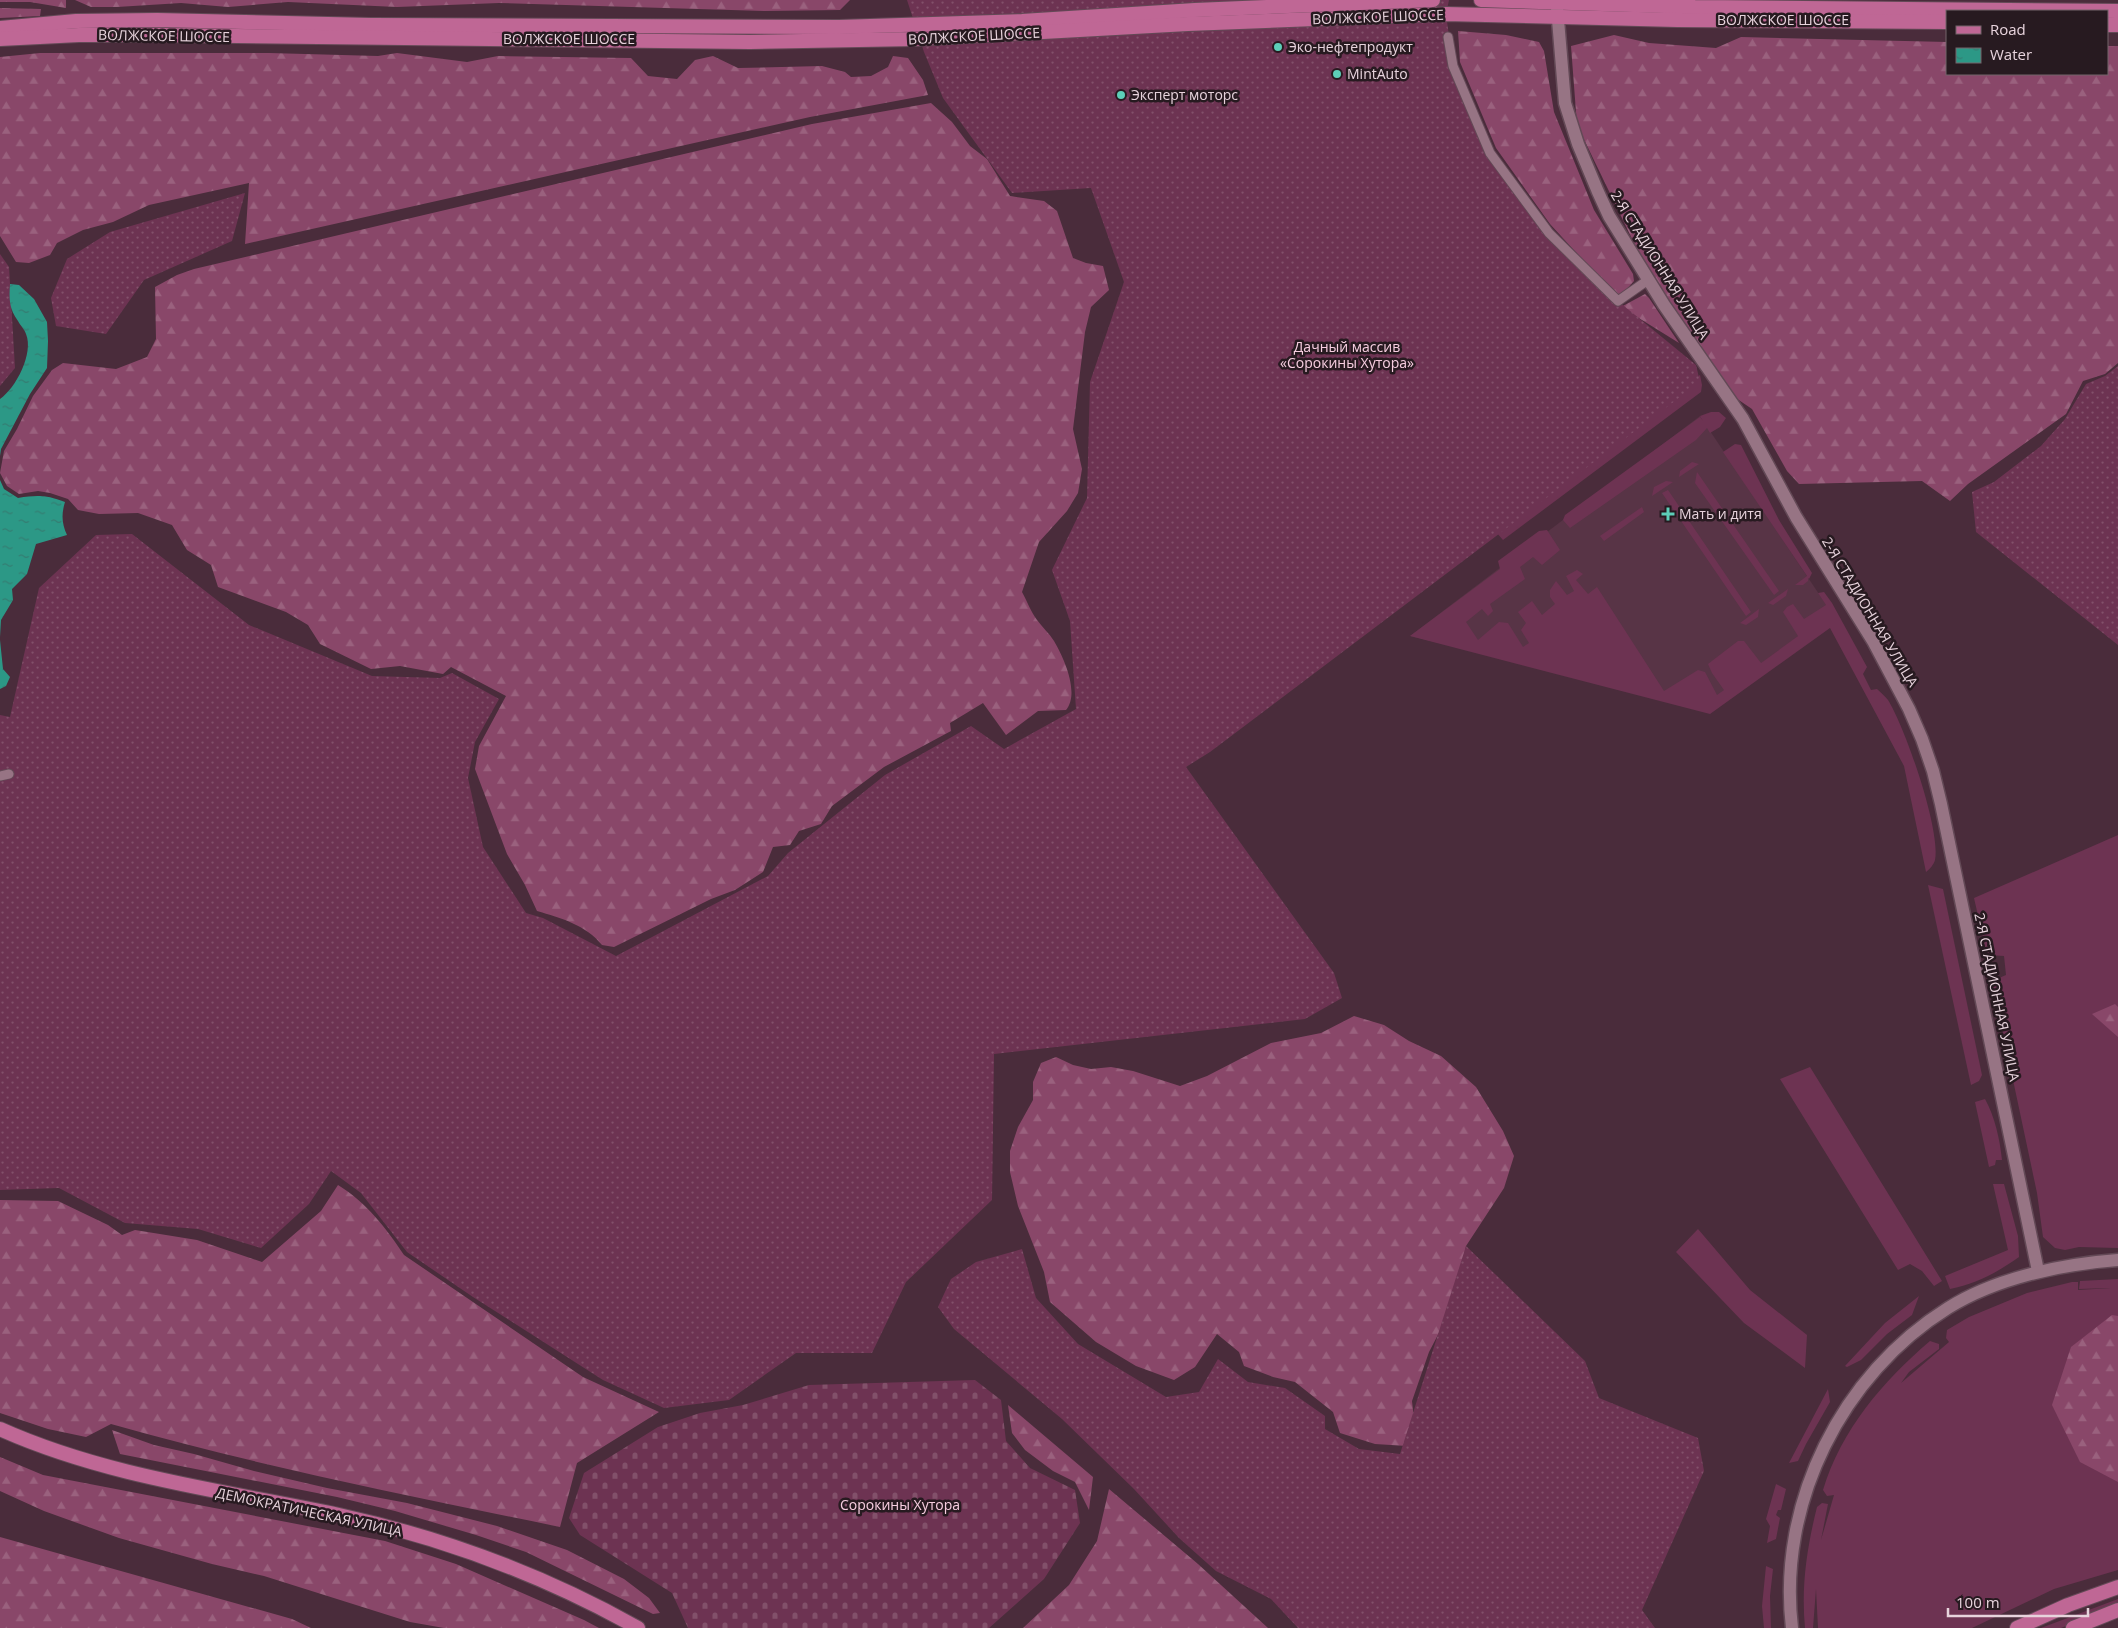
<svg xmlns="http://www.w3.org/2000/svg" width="2118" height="1628" font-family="'Open Sans',sans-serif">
<defs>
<pattern id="forest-firs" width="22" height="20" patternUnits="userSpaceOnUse" patternTransform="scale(1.25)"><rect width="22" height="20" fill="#894769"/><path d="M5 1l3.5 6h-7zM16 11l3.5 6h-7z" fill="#9a617e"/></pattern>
<pattern id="cemetery-stones" width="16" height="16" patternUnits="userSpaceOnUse" patternTransform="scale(1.25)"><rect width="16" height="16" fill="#6d3352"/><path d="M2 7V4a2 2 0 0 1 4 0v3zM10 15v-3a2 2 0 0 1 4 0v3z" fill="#82506a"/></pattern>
<pattern id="garden-dots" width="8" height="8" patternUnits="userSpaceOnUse" patternTransform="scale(1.25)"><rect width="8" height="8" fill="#6d3352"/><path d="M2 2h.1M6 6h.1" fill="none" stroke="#82506a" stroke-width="1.8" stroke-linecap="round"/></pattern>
<pattern id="water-ripples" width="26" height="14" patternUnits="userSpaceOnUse" patternTransform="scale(1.25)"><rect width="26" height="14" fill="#2c9886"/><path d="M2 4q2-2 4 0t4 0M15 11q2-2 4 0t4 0" fill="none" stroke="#347d72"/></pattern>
</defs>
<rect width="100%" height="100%" fill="#4a2c3b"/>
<polygon fill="#583446" points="1700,416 1831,612 1702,707 1410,636"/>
<g fill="#6d3352">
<polygon points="1700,375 1702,385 1701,392 1503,540 1489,524 1575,461"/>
<polygon points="1711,412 1719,412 1726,418 1720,427 1710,433 1707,428 1696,440 1570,528 1563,520 1565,515 1700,417 1703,421 1700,416"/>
<polygon points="1735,444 1741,445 1779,520 1812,573 1809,579 1808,578 1808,581 1803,585 1795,585 1807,576 1723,452"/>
<polygon points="1692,462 1699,464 1679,477 1680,471"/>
<polygon points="1697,472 1779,591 1774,595 1695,483"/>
<polygon points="1666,481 1673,482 1652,496 1654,487"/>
<polygon points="1668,490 1751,612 1746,616 1662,493"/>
<polygon points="1642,507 1644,512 1604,541 1600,536"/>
<path d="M1547,530L1560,550L1542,565L1533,557L1520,567L1525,579L1490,604L1493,611L1488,616L1482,609L1466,622L1478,640L1499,622L1508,623L1523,647L1529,643L1521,630L1526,623L1518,612L1532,601L1542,615L1555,604L1550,597V590L1556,581L1567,595L1574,591L1566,576L1577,570L1583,574L1576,580L1588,594L1597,587L1664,691L1698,670L1705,672L1717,695L1724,690L1712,673L1708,664L1738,641H1744L1761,663L1798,636L1783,612L1787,607L1793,604L1804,619L1826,605L1818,593L1824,592L1832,603L1867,667L1863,674L1871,690L1877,689C1881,693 1885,696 1888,700C1905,727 1941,830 1935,860C1934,864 1930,869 1926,872L1904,766L1830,628L1710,714L1410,636L1500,569L1498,561L1539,531Z"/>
<polygon points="1788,589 1786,596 1773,605 1768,603"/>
<polygon points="1759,609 1758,617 1746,625 1740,623"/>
<polygon points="2118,835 2118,1248 2079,1247 2065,1250 2055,1248 2043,1237 2037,1193 1992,981 2006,975 2004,956 1987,955 1974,898"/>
<polygon points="1928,885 1943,889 1982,1075 1979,1081 1971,1085"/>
<polygon points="1810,1067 1942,1281 1934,1286 1922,1271 1910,1264 1898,1270 1780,1079"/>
<path d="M1985,1099C1995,1117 2000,1140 2002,1160H1996L1995,1165L1989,1167L1975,1102Z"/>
<path d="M1993,1184H2004L2018,1236L2019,1257C1998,1272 1976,1284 1950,1289L1945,1276L2008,1250Z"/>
<polygon points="1698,1229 1750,1290 1807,1335 1805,1368 1744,1323 1676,1252"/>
<path d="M2118,1279V1570L2054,1589L1972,1628H1818L1816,1589L1813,1628H1805C1801,1586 1807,1547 1817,1507L1822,1503L1828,1504L1821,1540L1834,1495L1827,1496L1823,1490C1841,1430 1883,1381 1930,1341L1939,1344V1349L1909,1372L1901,1383L1949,1342L1946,1338L1947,1330L1969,1317L2027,1293L2072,1282H2078V1290L2111,1288L2079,1289L2080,1281Z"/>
<polygon points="1919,1296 1912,1315 1887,1334 1861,1360 1847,1367 1845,1366 1885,1323"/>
<polygon points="1828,1389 1830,1402 1806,1444 1798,1461 1789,1463"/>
<polygon points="1776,1484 1786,1489 1781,1510 1778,1510 1776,1515 1780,1518 1776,1539 1767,1543 1770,1526 1766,1519"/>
<polygon points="1766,1566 1773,1569 1770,1596 1771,1628 1764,1628 1762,1606"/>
<polygon points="2118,1599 2118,1605 2061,1628 2041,1628"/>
</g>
<g fill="url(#forest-firs)">
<polygon points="0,0 66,0 66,8 30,2 0,2"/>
<polygon points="75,0 850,0 840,10 765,11 499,3 397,7 288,2 228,7 181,3 117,7 91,7"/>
<polygon points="0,8 41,9 40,16 0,18"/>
<polygon points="1458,31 1506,35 1539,42 1544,51 1554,112 1594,210 1633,274 1634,281 1625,291 1616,296 1550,224 1496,148 1460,62"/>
<polygon points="1614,35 1649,43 1716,48 1741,37 1947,42 1947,74 2107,74 2107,46 2118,46 2118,363 2105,374 2083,381 2066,414 1968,484 1950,501 1922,481 1799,484 1787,471 1752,409 1721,388 1664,305 1577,125 1571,46"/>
<polygon points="40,53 269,53 378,56 397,53 467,62 498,56 631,58 648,76 677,79 695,60 713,56 738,68 822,66 845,72 851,77 871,76 888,67 893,56 908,58 923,80 928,95 810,117 245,244 249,183 149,205 113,222 83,230 57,243 50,255 29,263 16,262 0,236 0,57"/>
<path d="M931,103L952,122L970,146L987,159L1010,196L1044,201L1057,211L1073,258L1086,263L1103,266L1109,290L1091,307L1085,332L1073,429L1082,469L1078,493L1067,511L1039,542L1022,592C1027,601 1031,612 1037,620C1042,627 1049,633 1054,641C1064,658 1080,693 1066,710L1038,711L1006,735L983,703L950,723L951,731L884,767L832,806L821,824L799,831L790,845L773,847L763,872L735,890L711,899L614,947L602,945C586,925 561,918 537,911L525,885L507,854L475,769L479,746L506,696L451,667L443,674L400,666L371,669L320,644L308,625L286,612L218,587L211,565L187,550L172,525L138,513L99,514L78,510L68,499L50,493L38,491L19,494L7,486L0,473L4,451L17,429L33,396L52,370L63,363L116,369L147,357L156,339L155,287L177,275L194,269L812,124Z"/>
<polygon points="1645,294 1649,298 1679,343 1621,307"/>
<polygon points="2115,1004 2118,1007 2118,1037 2092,1014"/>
<polygon points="1354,1016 1384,1025 1409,1041 1441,1056 1476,1087 1503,1131 1514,1156 1504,1188 1466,1246 1455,1302 1429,1352 1412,1401 1416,1439 1407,1446 1375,1444 1340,1433 1333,1412 1295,1382 1273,1377 1244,1366 1239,1352 1217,1334 1195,1367 1174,1380 1136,1366 1096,1342 1050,1302 1044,1272 1018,1206 1010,1172 1010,1151 1018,1127 1033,1100 1033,1082 1041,1063 1056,1057 1073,1065 1091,1069 1111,1067 1133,1071 1180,1086 1207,1076 1271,1043 1321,1033"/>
<path d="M338,1185C367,1203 386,1228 404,1255L583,1377L659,1412L577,1463L560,1527C409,1496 259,1466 111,1424L86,1437L48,1429L0,1413V1200L58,1201L108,1225L122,1235L135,1230L197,1240L262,1262L321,1211Z"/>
<polygon points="2112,1315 2118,1316 2118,1482 2080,1462 2052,1405 2071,1347"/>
<polygon points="1008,1405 1093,1477 1089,1510 1075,1482 1053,1471 1025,1450 1012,1433"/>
<polygon points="112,1430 154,1445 194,1454 254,1471 327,1488 407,1503 497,1526 567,1550 624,1579 649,1598 660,1613 653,1614 526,1552 476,1535 395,1511 337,1497 120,1454"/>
<polygon points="0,1457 43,1475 385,1541 456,1564 584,1620 599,1628 444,1628 410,1622 264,1576 212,1564 119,1538 44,1511 0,1491"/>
<polygon points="1109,1489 1198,1564 1268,1628 1023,1628 1069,1585 1097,1541"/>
<polygon points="0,1537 292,1619 311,1628 0,1628"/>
</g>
<polygon fill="url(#cemetery-stones)" points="975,1380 1001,1400 1006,1441 1030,1468 1075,1490 1080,1523 1044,1579 989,1628 688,1628 672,1593 580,1535 569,1518 584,1473 658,1427 700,1413 743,1405 809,1385"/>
<g fill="url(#garden-dots)">
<polygon points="907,0 1449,0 1446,14 1453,66 1490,153 1549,233 1618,301 1696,365 1700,382 1210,752 1186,767 1334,973 1342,998 1305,1019 994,1054 992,1200 906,1282 872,1353 796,1353 729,1400 664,1408 603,1380 473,1297 407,1252 361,1193 331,1171 309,1204 261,1248 198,1229 125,1223 59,1188 0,1190 0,715 10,717 39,588 96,535 132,534 249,625 372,676 440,678 452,673 499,699 475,742 468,778 483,847 526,913 543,918 616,956 768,876 788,853 885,775 971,726 1004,749 1076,709 1070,621 1052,570 1087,498 1090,382 1124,282 1091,188 1012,193 943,98 924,52"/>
<polygon points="245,193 232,241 144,280 106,334 56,326 51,298 67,259 110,232"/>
<polygon points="0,254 9,267 15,368 0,386"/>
<polygon points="2118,366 2118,645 1976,532 1972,492 1994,482 2041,446 2065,419 2086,384 2105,376"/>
<polygon points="1466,1246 1585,1361 1599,1398 1698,1438 1704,1471 1642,1610 1655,1628 1298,1628 1271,1599 1216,1571 1179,1538 1134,1489 1062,1419 954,1329 938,1307 951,1279 976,1262 1022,1249 1036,1298 1078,1344 1166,1397 1199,1392 1218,1359 1248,1382 1285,1388 1325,1416 1325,1429 1359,1449 1400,1454"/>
</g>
<g fill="url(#water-ripples)">
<path d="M10,284L19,285L34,299L47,322L48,341L47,368L30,394L1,449L0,456V399C16,388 34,353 26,334C25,330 20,325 18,321C9,309 9,299 10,284Z"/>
<path d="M0,480L4,489L18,498C38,495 46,495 65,502C61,515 62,524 67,535L36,544L27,574L12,589L13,600L1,620L0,637Z"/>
<polygon points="0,640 3,669 10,677 6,686 0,689"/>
</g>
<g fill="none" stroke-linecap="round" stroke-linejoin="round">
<defs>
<g id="street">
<polyline points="1448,37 1453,66 1490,153 1549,233 1618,301 1648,280"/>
<polyline points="0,776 9,774"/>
</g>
<g id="secondary">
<polyline points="1557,8 1565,103 1578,144 1598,192 1609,216 1664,305 1743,419 1796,517 1873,641 1909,709 1922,739 1933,771 1941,804 2038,1271"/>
<path d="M1792,1628C1777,1503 1842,1374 1948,1308C1996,1278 2062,1264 2118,1260"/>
</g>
<g id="primary">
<polyline points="1481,0 1695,7 2118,11"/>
<polyline points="2107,25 2118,25"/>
<polyline points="0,28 76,21 157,20 371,25 839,27 1022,21 1195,10 1433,0"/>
<polyline points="0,39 79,35 158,35 750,42 915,39 1188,24 1446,14 1677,20 1947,22"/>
<path d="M0,1429C107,1477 226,1491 339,1515C444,1538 545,1576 638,1628"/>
<polyline points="2017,1628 2068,1605 2118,1587"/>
<polyline points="2073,1628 2118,1610"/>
</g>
</defs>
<use href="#street" stroke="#634956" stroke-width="11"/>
<use href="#secondary" stroke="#634956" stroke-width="15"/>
<use href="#primary" stroke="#634956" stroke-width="16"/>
<use href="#street" stroke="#977484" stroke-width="9"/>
<use href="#secondary" stroke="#977484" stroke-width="12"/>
<use href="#primary" stroke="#bf6795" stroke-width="14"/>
</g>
<g fill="#5dceb8" stroke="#271a20" stroke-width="2">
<circle cx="1278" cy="47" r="5"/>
<circle cx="1337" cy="74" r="5"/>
<circle cx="1121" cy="95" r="5"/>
<path d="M1665.5 506.5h5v5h5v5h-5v5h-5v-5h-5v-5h5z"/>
</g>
<g text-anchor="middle" stroke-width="5" stroke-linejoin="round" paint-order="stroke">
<g font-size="14" fill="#e7d3dc" stroke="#271a20">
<text transform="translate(1378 17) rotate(-2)" y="5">ВОЛЖСКОЕ ШОССЕ</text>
<text x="1783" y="25">ВОЛЖСКОЕ ШОССЕ</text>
<text transform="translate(164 36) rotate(1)" y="5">ВОЛЖСКОЕ ШОССЕ</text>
<text transform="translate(974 36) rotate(-3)" y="5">ВОЛЖСКОЕ ШОССЕ</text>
<text x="569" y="44">ВОЛЖСКОЕ ШОССЕ</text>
<text transform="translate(1660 265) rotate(58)" y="5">2-Я СТАДИОННАЯ УЛИЦА</text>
<text transform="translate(1870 612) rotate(59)" y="5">2-Я СТАДИОННАЯ УЛИЦА</text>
<text transform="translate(1997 997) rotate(78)" y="5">2-Я СТАДИОННАЯ УЛИЦА</text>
<text transform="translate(309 1512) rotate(12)" y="5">ДЕМОКРАТИЧЕСКАЯ УЛИЦА</text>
</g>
<g font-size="14" fill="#e7d3dc" stroke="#271a20" text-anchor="start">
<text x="1288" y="52">Эко-нефтепродукт</text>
<text x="1347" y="79">MintAuto</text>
<text x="1131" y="100">Эксперт моторс</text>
<text x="1679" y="519">Мать и дитя</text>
</g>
<g font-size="14" fill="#f7cee0" stroke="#271a20">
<text x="1347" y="352">Дачный массив<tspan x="1347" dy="16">«Сорокины Хутора»</tspan></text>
<text x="900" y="1510">Сорокины Хутора</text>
</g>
</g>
<rect x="1946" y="10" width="162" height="65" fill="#271a20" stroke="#74646b"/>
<rect x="1956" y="26" width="25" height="8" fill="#bf6795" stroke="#74646b"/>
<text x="1990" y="35" font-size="15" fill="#e7d3dc">Road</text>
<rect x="1956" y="48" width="25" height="15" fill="url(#water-ripples)" stroke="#74646b"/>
<text x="1990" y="60" font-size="15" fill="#e7d3dc">Water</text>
<path d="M1948 1608v8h140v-8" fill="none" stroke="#e7d3dc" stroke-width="2.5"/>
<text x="1956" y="1608" font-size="15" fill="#e7d3dc" stroke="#271a20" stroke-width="4" paint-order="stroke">100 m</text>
</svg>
